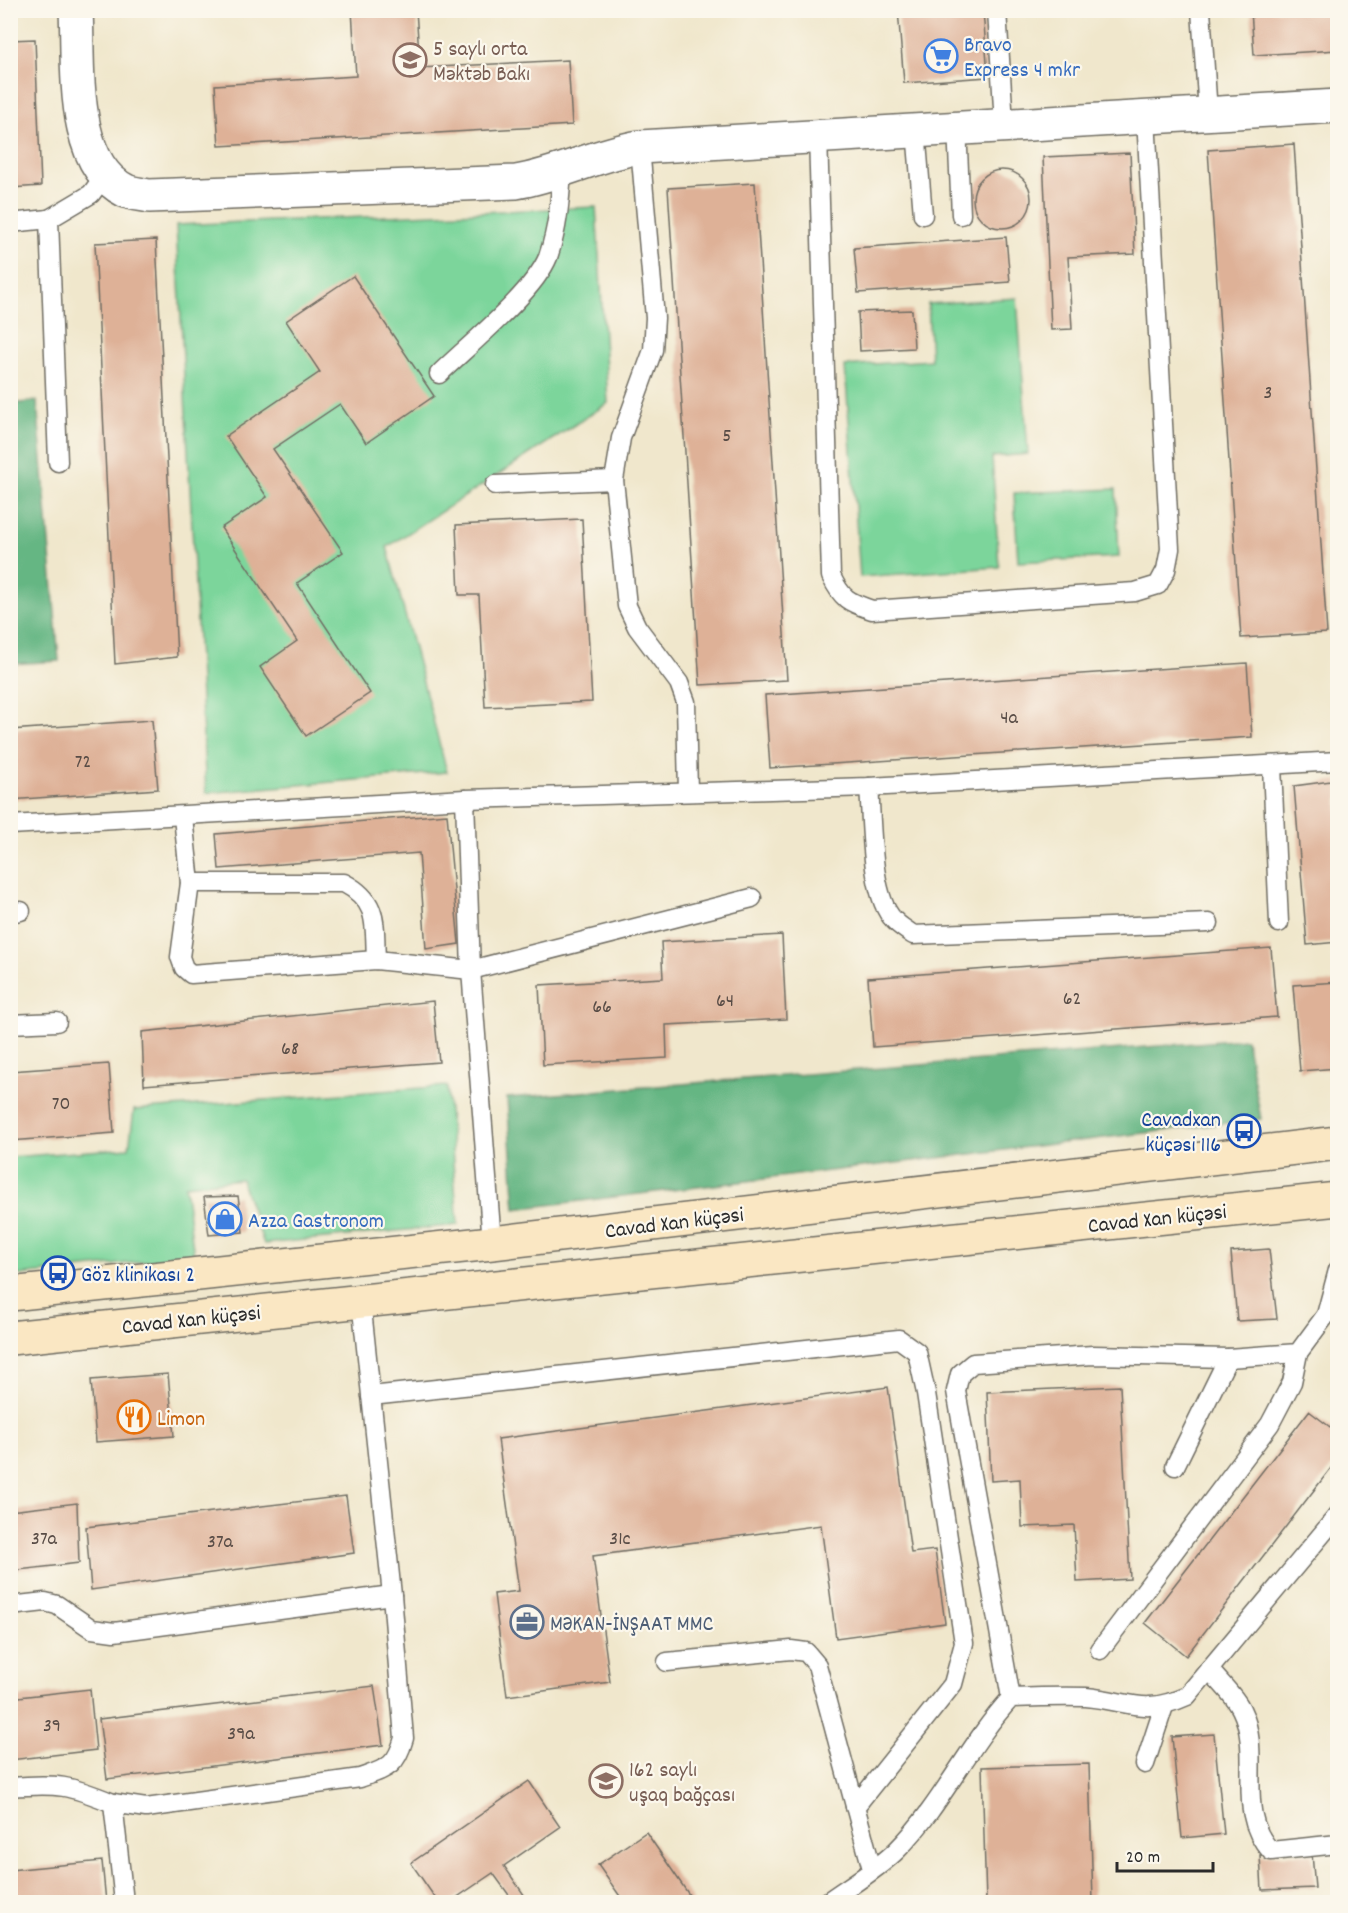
<svg xmlns="http://www.w3.org/2000/svg" width="1348" height="1913" font-family="Dekko,sans-serif">
<rect width="100%" height="100%" fill="#fbf7ec"/>
<filter id="ink" filterUnits="userSpaceOnUse"><feTurbulence type="fractalNoise" baseFrequency=".0167" numOctaves="2"/><feDisplacementMap in="SourceGraphic" scale="12" xChannelSelector="R" yChannelSelector="G"/><feConvolveMatrix kernelMatrix="1 2 1 2 8 2 1 2 1" color-interpolation-filters="sRGB"/></filter>
<filter id="wash" filterUnits="userSpaceOnUse"><feTurbulence type="fractalNoise" baseFrequency=".008" numOctaves="4" result="noise"/><feDisplacementMap in="SourceGraphic" scale="24" xChannelSelector="R" yChannelSelector="G"/><feGaussianBlur stdDeviation="1.35" result="paint"/><feColorMatrix in="noise" values="0 0 0 0 0 0 0 0 0 0 0 0 0 0 0 0 0 1.4 0 .05"/><feComposite in="paint" operator="in"/></filter>
<g filter="url(#wash)">
<rect width="100%" height="100%" fill="#f0e7cc"/>
<g fill="#7cd59b" stroke="#548063" stroke-width="1.5">
<polygon points="596,207 608,403 387,547 447,772 206,793 176,225"/>
<polygon points="1017,298 1028,454 992,457 999,567 860,577 845,366 931,360 928,304"/>
<polygon points="1116,489 1119,557 1018,562 1014,493"/>
<polygon points="447,1086 458,1225 264,1244 241,1179 185,1185 194,1256 11,1276 11,1157 129,1148 134,1110"/>
</g>
<g fill="#65b683" stroke="#487057" stroke-width="1.5">
<polygon points="37,401 59,661 11,664 11,404"/>
<polygon points="1246,1039 1261,1119 515,1209 507,1098"/>
</g>
<g id="blocks">
<g fill="#deb197">
<polygon points="352,10 416,10 420,68 568,60 572,125 219,146 215,85 356,76"/>
<polygon points="898,10 983,10 988,77 904,83"/>
<polygon points="1251,10 1336,10 1338,50 1254,55"/>
<polygon points="35,39 41,186 10,188 10,40"/>
<polygon points="1294,144 1327,633 1241,638 1208,150"/>
<polygon points="1130,153 1135,254 1068,257 1072,329 1051,330 1043,157"/>
<circle cx="1002" cy="199" r="29"/>
<polygon points="755,183 787,680 700,685 668,188"/>
<polygon points="1006,237 1010,282 858,293 854,248"/>
<polygon points="156,240 177,657 115,664 95,243"/>
<polygon points="353,276 434,396 366,443 340,404 273,449 343,552 297,583 370,693 306,736 260,667 297,641 221,528 267,497 226,436 320,372 286,321"/>
<polygon points="912,310 914,348 860,351 858,312"/>
<polygon points="582,519 592,702 485,707 479,595 459,595 456,525"/>
<polygon points="1247,663 1252,737 770,768 765,695"/>
<polygon points="152,720 158,789 10,800 10,730"/>
<polygon points="1338,780 1338,942 1307,945 1294,786"/>
<polygon points="447,814 459,944 426,949 419,853 219,869 216,834"/>
<polygon points="782,935 786,1019 666,1025 667,1058 543,1065 539,985 663,978 661,942"/>
<polygon points="1271,948 1277,1017 873,1047 868,978"/>
<polygon points="1338,982 1338,1068 1300,1071 1293,985"/>
<polygon points="433,1001 439,1062 144,1085 142,1032"/>
<polygon points="109,1064 114,1133 10,1141 10,1071"/>
<polygon points="238,1196 243,1232 209,1235 204,1197"/>
<polygon points="1269,1249 1277,1319 1237,1321 1231,1252"/>
<polygon points="168,1374 174,1436 96,1442 91,1380"/>
<polygon points="1120,1386 1130,1579 1077,1582 1074,1525 1022,1527 1020,1479 991,1481 987,1392"/>
<polygon points="888,1387 911,1553 935,1550 945,1623 836,1638 821,1525 593,1556 610,1682 507,1696 494,1594 519,1591 498,1439"/>
<polygon points="1309,1411 1338,1433 1338,1459 1186,1656 1145,1623"/>
<polygon points="346,1496 354,1553 91,1590 86,1527"/>
<polygon points="77,1503 79,1563 10,1571 10,1511"/>
<polygon points="374,1686 383,1745 107,1779 99,1719"/>
<polygon points="90,1689 96,1750 10,1760 10,1698"/>
<polygon points="1214,1734 1224,1834 1182,1838 1172,1737"/>
<polygon points="1089,1764 1093,1902 986,1902 982,1767"/>
<polygon points="529,1781 560,1827 504,1866 529,1902 514,1902 493,1873 450,1902 438,1902 411,1863"/>
<polygon points="646,1832 694,1902 624,1902 598,1865"/>
<polygon points="1312,1854 1315,1888 1262,1890 1260,1855"/>
<polygon points="102,1861 106,1902 10,1902 10,1870"/>
</g>
</g>
</g>
<g filter="url(#ink)">
<use href="#blocks" fill-opacity="0" stroke="#706d63" stroke-width="1.5"/>
<g fill="none" stroke-linecap="round" stroke-linejoin="round">
<defs>
<g id="lane">
<polyline points="997,10 1004,124"/>
<polyline points="1201,10 1208,113"/>
<polyline points="957,127 961,215"/>
<polyline points="916,130 923,215"/>
<path d="M818,135L831,576C842,599 848,602 872,610L1135,592L1158,585L1166,570L1170,549L1146,118"/>
<polyline points="640,147 655,318 653,350 621,438 614,480 627,606 637,627 679,683 686,702 688,792"/>
<polyline points="10,223 49,219"/>
<path d="M439,374C469,345 534,292 548,257C558,228 560,201 562,171"/>
<polyline points="58,462 49,219 91,194 105,175"/>
<polyline points="495,485 614,480"/>
<polyline points="1272,766 1279,923"/>
<path d="M869,787C872,820 870,897 894,920C899,926 907,930 913,935L1209,923"/>
<polyline points="465,799 471,970 752,898"/>
<polyline points="183,817 190,883 180,957 184,968 191,974 376,960 471,970 492,1243"/>
<polyline points="10,825 465,799 869,787 1338,761"/>
<path d="M190,883H344C380,902 374,925 376,960"/>
<polyline points="10,913 21,911"/>
<polyline points="10,1024 57,1022"/>
<polyline points="371,1396 899,1339 917,1352 926,1393 964,1643 953,1684 855,1807"/>
<polyline points="1175,1466 1228,1358"/>
<polyline points="10,1606 45,1602 57,1605 92,1629 114,1632 392,1595 361,1300"/>
<polyline points="1100,1650 1270,1424 1292,1382 1298,1353"/>
<polyline points="667,1662 791,1650 806,1652 817,1665 872,1869"/>
<path d="M1209,1669C1219,1682 1234,1695 1241,1709C1264,1755 1233,1811 1271,1851L1338,1844"/>
<polyline points="1011,1698 956,1391 960,1374 973,1363 1093,1355 1228,1358 1298,1353 1326,1315 1338,1270"/>
<polyline points="1145,1764 1164,1706"/>
<path d="M10,1787C58,1783 69,1785 113,1803"/>
<path d="M124,1902L113,1803L146,1808L360,1778C388,1768 396,1767 404,1738L392,1595"/>
<path d="M827,1902C849,1886 877,1870 897,1850C942,1805 968,1745 1011,1698C1036,1697 1061,1696 1086,1697C1130,1701 1143,1716 1187,1696L1338,1515"/>
</g>
<path id="street" d="M76,10C79,64 69,163 126,191C133,194 142,194 149,196L516,182C559,175 597,154 640,147L1338,106"/>
<g id="secondary">
<polyline points="10,1294 492,1243 1338,1143"/>
<polyline points="10,1338 1338,1199"/>
</g>
</defs>
<use href="#lane" stroke="#706d63" stroke-width="21"/>
<use href="#street" stroke="#706d63" stroke-width="36"/>
<use href="#secondary" stroke="#706d63" stroke-width="36"/>
<use href="#lane" stroke="#fff" stroke-width="18"/>
<use href="#street" stroke="#fff" stroke-width="33"/>
<use href="#secondary" stroke="#fae7c3" stroke-width="33"/>
</g>
</g>
<defs>
<symbol id="supermarket-ring" viewBox="-11 -11 22 22"><circle r="9.5" fill="#fbf7ec" stroke="#3f7fe0" stroke-width="1.5"/><path d="M-6-5.5h2.5l.6 2H6L4.5 2H-2.5L-4.4-4H-6ZM-1.5 3.2a1.3 1.3 0 1 0 .1 0ZM3 3.2a1.3 1.3 0 1 0 .1 0Z" fill="#3f7fe0"/></symbol>
<symbol id="school-ring" viewBox="-11 -11 22 22"><circle r="9.5" fill="#fbf7ec" stroke="#8d6e63" stroke-width="1.5"/><path d="M0-5L7-2L0 1L-7-2ZM-4 1L0 2.5L4 1V4Q0 6-4 4Z" fill="#8d6e63"/></symbol>
<symbol id="bus-ring" viewBox="-11 -11 22 22"><circle r="9.5" fill="#fbf7ec" stroke="#1a4fb4" stroke-width="1.5"/><path d="M-5-6H5V4H4V6H2V4H-2V6H-4V4H-5ZM-3.5-4V0h7V-4ZM-3.5 1.2v1.5H-2V1.2ZM2 1.2v1.5H3.5V1.2Z" fill="#1a4fb4"/></symbol>
<symbol id="shop-ring" viewBox="-11 -11 22 22"><circle r="9.5" fill="#fbf7ec" stroke="#3f7fe0" stroke-width="1.5"/><path d="M-5-2.5h2.3a2.7 3.5 0 0 1 5.4 0H5L5.5 6h-11ZM-1.5-2.5h3a1.5 2.3 0 0 0-3 0Z" fill="#3f7fe0"/></symbol>
<symbol id="restaurant-ring" viewBox="-11 -11 22 22"><circle r="9.5" fill="#fbf7ec" stroke="#e8710a" stroke-width="1.5"/><path d="M-5-6h1v4h1v-4h1v4h1v-4h1v5L-1.5 .5V6h-2V.5L-5-1ZM5-6V6H3V1.5H1.5Q1.5-4 5-6Z" fill="#e8710a"/></symbol>
<symbol id="office-ring" viewBox="-11 -11 22 22"><circle r="9.5" fill="#fbf7ec" stroke="#5c6f8a" stroke-width="1.5"/><path d="M-6-3h4V-5.5h4V-3h4V5H-6ZM-1-4.5V-3h2v-1.5ZM-6 0V1H6V0Z" fill="#5c6f8a"/></symbol>
</defs>
<g fill-rule="evenodd">
<use href="#supermarket-ring" x="922" y="37" width="38" height="38"/>
<use href="#school-ring" x="391" y="41" width="38" height="38"/>
<use href="#bus-ring" x="1225" y="1112" width="38" height="38"/>
<use href="#shop-ring" x="206" y="1200" width="38" height="38"/>
<use href="#bus-ring" x="39" y="1254" width="38" height="38"/>
<use href="#restaurant-ring" x="115" y="1398" width="38" height="38"/>
<use href="#office-ring" x="508" y="1603" width="38" height="38"/>
<use href="#school-ring" x="587" y="1762" width="38" height="38"/>
</g>
<g text-anchor="middle" stroke-width="4.5" stroke-linejoin="round" paint-order="stroke">
<g font-size="20" fill="#584c46">
<text x="1268" y="398">3</text>
<text x="727" y="441">5</text>
<text x="1009" y="723">4a</text>
<text x="83" y="767">72</text>
<text x="1072" y="1004">62</text>
<text x="725" y="1006">64</text>
<text x="602" y="1012">66</text>
<text x="290" y="1054">68</text>
<text x="61" y="1109">70</text>
<text x="44" y="1544">37a</text>
<text x="620" y="1544">31c</text>
<text x="220" y="1547">37a</text>
<text x="52" y="1731">39</text>
<text x="241" y="1739">39a</text>
</g>
<g font-size="22" fill="#366cbe" stroke="#fbf7ec" text-anchor="start">
<text x="964" y="51">Bravo<tspan x="964" dy="25">Express 4 mkr</tspan></text>
<text x="248" y="1227">Azza Gastronom</text>
</g>
<g font-size="22" fill="#785e54" stroke="#fbf7ec" text-anchor="start">
<text x="433" y="55">5 saylı orta<tspan x="433" dy="25">Məktəb Bakı</tspan></text>
<text x="629" y="1776">162 saylı<tspan x="629" dy="25">uşaq bağçası</tspan></text>
</g>
<g font-size="22" fill="#164399" stroke="#fbf7ec" text-anchor="end">
<text x="1221" y="1126">Cavadxan<tspan x="1221" dy="25">küçəsi 116</tspan></text>
<text x="81" y="1281" text-anchor="start">Göz klinikası 2</text>
</g>
<g font-size="22" fill="#2b2b2b" stroke="#fbf7ec">
<text transform="translate(1157 1217) rotate(-6)" y="8">Cavad Xan küçəsi</text>
<text transform="translate(674 1221) rotate(-7)" y="8">Cavad Xan küçəsi</text>
<text transform="translate(191 1318) rotate(-6)" y="8">Cavad Xan küçəsi</text>
</g>
<g font-size="22" fill="#c56008" stroke="#fbf7ec" text-anchor="start">
<text x="157" y="1425">Limon</text>
</g>
<g font-size="22" fill="#4e5e75" stroke="#fbf7ec" text-anchor="start">
<text x="550" y="1630">MƏKAN-İNŞAAT MMC</text>
</g>
</g>
<rect width="1348" height="1913" fill="none" stroke="#fbf7ec" stroke-width="36"/>
<path d="M1117 1862v9h96v-9" fill="none" stroke="#2b2b2b" stroke-width="3"/>
<text x="1126" y="1862" font-size="18" fill="#2b2b2b" stroke="#fbf7ec" stroke-width="4.5" paint-order="stroke">20 m</text>
</svg>
